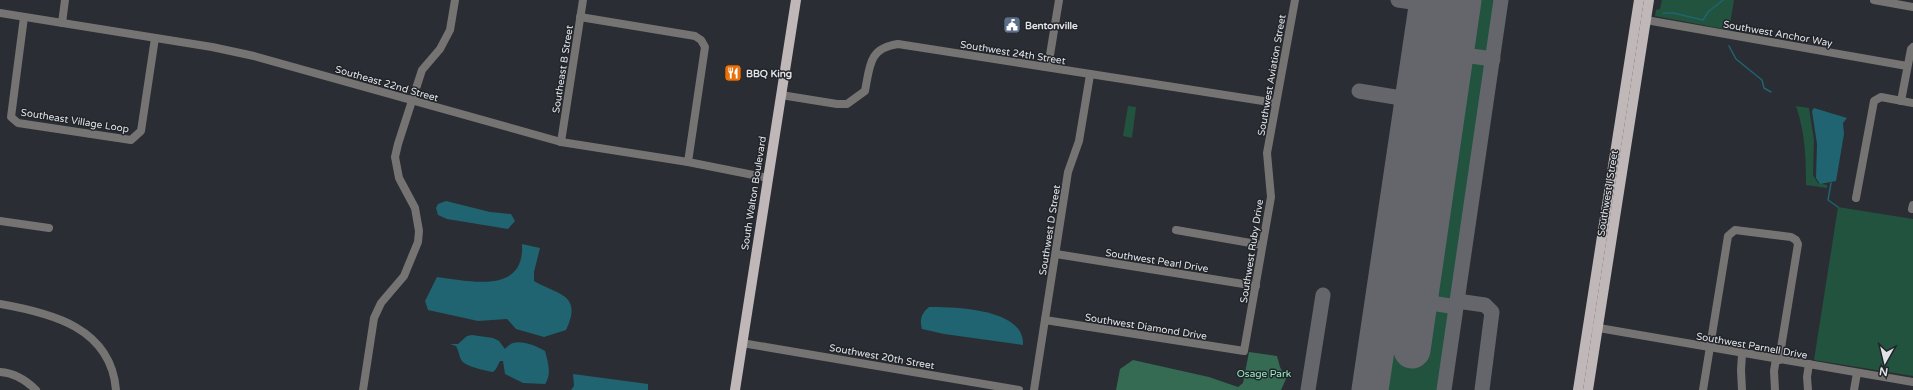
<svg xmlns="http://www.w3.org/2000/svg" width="1913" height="390" font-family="'Varela Round',sans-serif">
<rect width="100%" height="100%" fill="#2a2d33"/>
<g fill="#21533e">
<polygon points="1436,0 1497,0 1439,390 1379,390"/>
<polygon points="1662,0 1734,0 1729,30 1655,16 1656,10 1660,9"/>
<polygon points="1128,106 1136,107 1132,138 1123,136"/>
<path d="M1796,106L1809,108L1814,140L1813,175L1818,183L1827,185V188L1806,185C1806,157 1805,132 1796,106Z"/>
<polygon points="1838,207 1913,219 1913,376 1814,360"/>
</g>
<polygon fill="#356a53" points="1249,352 1277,356 1280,367 1286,379 1281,390 1116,390 1120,369 1133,360 1209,377 1238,387 1243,383"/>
<g fill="#1f6470">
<polygon points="1814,108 1847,118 1843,123 1844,134 1836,181 1820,184 1816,178 1817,144 1812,111"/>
<polygon points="446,201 490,212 511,214 515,221 508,229 447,219 438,215 436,208 438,204"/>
<path d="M522,244L540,248L534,272V281C558,295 583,294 566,330L544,337L516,329L507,319L478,321L428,310L425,301L437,277C470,281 525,295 522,244Z"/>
<path d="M929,307C953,307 1025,308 1023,345L944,334L922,329C919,319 922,313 929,307Z"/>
<path d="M472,335L493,338L499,341L505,349C507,347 510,344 513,343C522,340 537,346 545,351C548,362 552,374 545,384L523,383L505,374L503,361H500L496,369L493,372C486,371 465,366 462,361C459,357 459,351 456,346L450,344H458L467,336Z"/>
<polygon points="573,374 648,384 648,390 571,390 574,386"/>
</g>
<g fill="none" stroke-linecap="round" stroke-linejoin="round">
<g stroke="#1f6470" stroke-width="1.5">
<polyline points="1663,13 1673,13 1703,20 1708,12 1723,0"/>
<polyline points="1729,46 1736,59 1762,80 1764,88 1771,92"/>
<polyline points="1831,183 1828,200 1838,207"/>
</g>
<g stroke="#64666c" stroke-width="15">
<polyline points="1398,0 1462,9"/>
<polyline points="1456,54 1493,59"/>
<polyline points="1359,91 1413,100"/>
<polyline points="1419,301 1456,307"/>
<polyline points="1457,301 1485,305 1492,312 1482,390"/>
<polyline points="1308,390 1323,295"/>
<polyline points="1444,390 1501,0"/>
</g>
<g stroke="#64666c" stroke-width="37">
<polyline points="1412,350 1463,0"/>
<polyline points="1370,390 1428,0"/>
</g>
<g stroke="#767373" stroke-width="8">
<polyline points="1874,0 1913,7"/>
<polyline points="0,13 212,47 254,56 561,142 688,162 768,178"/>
<polyline points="24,17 11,117 18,123 131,140 141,131 155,38"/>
<polyline points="580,17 695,36 701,40 705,47 688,162"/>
<polyline points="1646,20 1907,66"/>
<polyline points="62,23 65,0"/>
<polyline points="1048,67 1059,0"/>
<path d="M781,95L837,104H847L865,91C870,65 869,48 898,44L1276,103"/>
<polyline points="1901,101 1911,49 1913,47"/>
<polyline points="561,142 583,0"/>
<polyline points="1856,198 1874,101 1881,97 1913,103"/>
<polyline points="1912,209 1913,205"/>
<polyline points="0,221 49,228"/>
<polyline points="1176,230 1262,245"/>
<polyline points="1056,254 1256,286"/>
<path d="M0,304C52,313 111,328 116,390"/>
<polyline points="1045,320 1244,351 1271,197 1267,153 1295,0"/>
<polyline points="1593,327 1913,382"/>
<polyline points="742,343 1019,390"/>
<path d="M0,372C15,373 26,380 36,390"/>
<polyline points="363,390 374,318 381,303 404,276 418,242 419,231 415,208 399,178 395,157 398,144 422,70 440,49 450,30 455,0"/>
<polyline points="1034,390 1068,172 1079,141 1090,75"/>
<polyline points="1703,390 1728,236 1735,230 1791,237 1796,240 1798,244 1779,360"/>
<polyline points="1742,390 1741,370 1742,354"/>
<polyline points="1775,390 1774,371 1776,359"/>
<polyline points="1808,390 1807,377 1809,364"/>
<polyline points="1854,390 1857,373"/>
</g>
<g stroke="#c0b8b8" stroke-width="10">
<polyline points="735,390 796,0"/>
<polyline points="1578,390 1639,0"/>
<polyline points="1588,390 1649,0"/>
</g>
</g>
<defs>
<symbol id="civic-square" viewBox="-11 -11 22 22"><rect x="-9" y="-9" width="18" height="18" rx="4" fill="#5c6f8a" stroke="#212429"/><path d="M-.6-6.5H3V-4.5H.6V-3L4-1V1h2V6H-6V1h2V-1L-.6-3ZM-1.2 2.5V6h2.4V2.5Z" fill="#fff"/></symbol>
<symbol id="restaurant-square" viewBox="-11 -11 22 22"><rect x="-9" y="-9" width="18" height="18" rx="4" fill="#e8710a" stroke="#212429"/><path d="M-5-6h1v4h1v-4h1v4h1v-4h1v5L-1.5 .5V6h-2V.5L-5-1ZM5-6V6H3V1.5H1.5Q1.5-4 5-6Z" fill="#fff"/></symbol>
</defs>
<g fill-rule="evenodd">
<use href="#civic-square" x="1002" y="15" width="20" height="20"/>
<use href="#restaurant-square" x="723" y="63" width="20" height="20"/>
</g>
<g text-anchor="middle" stroke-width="3" stroke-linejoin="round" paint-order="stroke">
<g font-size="10" font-weight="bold" fill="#e1e3e7" stroke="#212429" text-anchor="start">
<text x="1025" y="29">Bentonville</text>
<text x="746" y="77">BBQ King</text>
</g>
<g font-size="10" fill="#e1e3e7" stroke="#212429">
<text transform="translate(1778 33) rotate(10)" y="4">Southwest Anchor Way</text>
<text transform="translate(1013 52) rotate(9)" y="4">Southwest 24th Street</text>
<text transform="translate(562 69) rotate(-81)" y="4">Southeast B Street</text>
<text transform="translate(1271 75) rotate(-80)" y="4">Southwest Aviation Street</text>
<text transform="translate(387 83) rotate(16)" y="4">Southeast 22nd Street</text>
<text transform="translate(75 120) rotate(9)" y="4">Southeast Village Loop</text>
<text transform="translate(753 193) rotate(-81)" y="4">South Walton Boulevard</text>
<text transform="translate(1607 193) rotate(-81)" y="4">Southwest I Street</text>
<text transform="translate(1049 230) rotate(-81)" y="4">Southwest D Street</text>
<text transform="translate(1251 251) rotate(-81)" y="4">Southwest Ruby Drive</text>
<text transform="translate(1157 260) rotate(9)" y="4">Southwest Pearl Drive</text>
<text transform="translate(1146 326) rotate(9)" y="4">Southwest Diamond Drive</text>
<text transform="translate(1752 345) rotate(10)" y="4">Southwest Parnell Drive</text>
<text transform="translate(882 356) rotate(10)" y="4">Southwest 20th Street</text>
</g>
<g font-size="10" fill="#99eec7" stroke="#212429">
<text x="1264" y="377">Osage Park</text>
</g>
</g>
<g transform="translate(1885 362) rotate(188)" stroke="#212429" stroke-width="3" paint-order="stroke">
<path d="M0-3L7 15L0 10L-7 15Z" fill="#e1e3e7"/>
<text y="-6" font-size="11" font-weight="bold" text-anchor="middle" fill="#e1e3e7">N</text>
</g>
</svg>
